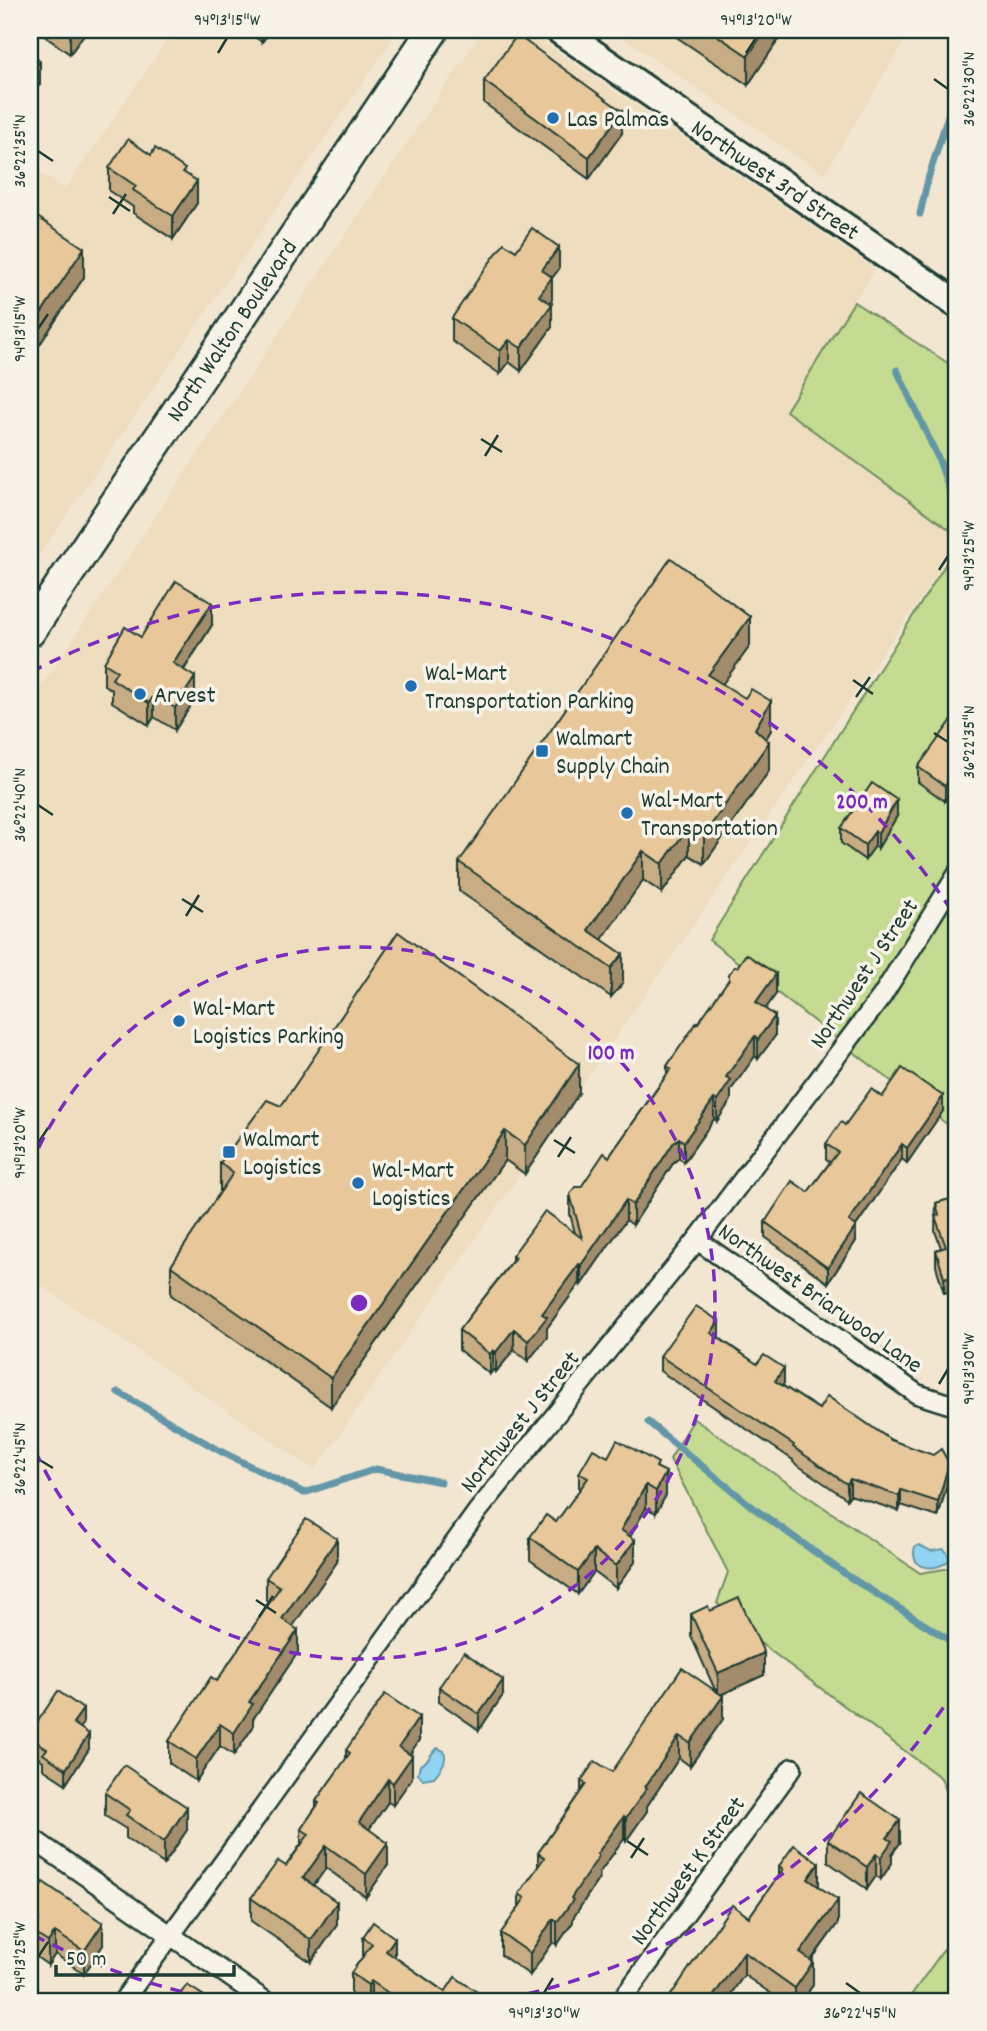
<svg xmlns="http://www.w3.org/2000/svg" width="987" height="2031" font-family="Dekko,sans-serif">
<rect width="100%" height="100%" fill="#f2e6d1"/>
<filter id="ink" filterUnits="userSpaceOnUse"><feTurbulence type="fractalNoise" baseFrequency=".0143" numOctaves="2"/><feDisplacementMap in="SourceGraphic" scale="14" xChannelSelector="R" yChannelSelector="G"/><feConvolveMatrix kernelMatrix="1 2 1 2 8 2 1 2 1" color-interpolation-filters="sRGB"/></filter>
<g filter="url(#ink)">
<g fill="#efddc0">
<polygon points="174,30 399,30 30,569 30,166 65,189"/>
<polygon points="483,30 526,30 875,269 786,411 957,535 957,546 315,1470 30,1278 30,703"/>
<polygon points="611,30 911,30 824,175"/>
</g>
<g fill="#c4db91" stroke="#728c62" stroke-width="2">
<polygon points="854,302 957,369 957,535 786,411"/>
<polygon points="957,546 957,1132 709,940"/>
<polygon points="694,1419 920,1573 957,1567 957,1817 941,1778 740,1628 717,1603 728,1572 670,1459"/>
<polygon points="957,1931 957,2001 907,2001"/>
</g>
<g fill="#91d3f3" stroke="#6397a7" stroke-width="2">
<path d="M919,1545L931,1551L944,1549L949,1555V1560C936,1573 908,1569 915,1547Z"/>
<path d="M438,1748L444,1751C448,1761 440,1770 434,1777L423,1779L418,1774L420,1765C433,1759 429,1752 438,1748Z"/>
</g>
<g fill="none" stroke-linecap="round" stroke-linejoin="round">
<g stroke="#6397a7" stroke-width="7">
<polyline points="920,214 928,179 957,87"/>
<polyline points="897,370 939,460 954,503 957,531"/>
<polyline points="118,1392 220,1451 304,1493 376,1469 441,1482"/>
<polyline points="648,1422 755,1509 848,1576 957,1645"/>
</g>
<defs>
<g id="street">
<polyline points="697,1240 917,1394 952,1405 957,1405"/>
<polyline points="30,1837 265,2001"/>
<polyline points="123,2001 477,1512 697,1240 882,996 957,875"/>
<polyline points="621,2001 792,1768"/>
</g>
<polyline id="secondary" points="559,30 957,304"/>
<polyline id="primary" points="30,631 433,30"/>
</defs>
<use href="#street" stroke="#1f3d34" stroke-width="23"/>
<use href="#secondary" stroke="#1f3d34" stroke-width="32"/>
<use href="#primary" stroke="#1f3d34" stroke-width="35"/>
<use href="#street" stroke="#f7f3e8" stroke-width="18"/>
<use href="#secondary" stroke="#f7f3e8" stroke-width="26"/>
<use href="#primary" stroke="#f7f3e8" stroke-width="30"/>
</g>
<g fill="#c8ac84" stroke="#1f3d34" stroke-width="2">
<polygon points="40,30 87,30 70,54 40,33"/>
<polygon points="244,30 271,30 262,42"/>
<polygon points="675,30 785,30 748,85 675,36"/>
<polygon points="484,81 622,133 589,179 484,103"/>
<polygon points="151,155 197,203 173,239 133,213 133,207 109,191 109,168"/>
<polygon points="30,212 84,277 34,353 30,350"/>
<polygon points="516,251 559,269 552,278 552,299 550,303 552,327 521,371 509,362 500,374 452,341 452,318"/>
<polygon points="212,625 184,670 195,699 175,730 154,717 149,725 112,702 112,690 104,685 104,663 141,637"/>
<polygon points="750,646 722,684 771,730 766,739 769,771 704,864 689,855 662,893 643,880 602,939 623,983 611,997 459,891 459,862"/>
<polygon points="957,719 957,783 945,801 918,782 918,767"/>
<polygon points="897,816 878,848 875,846 865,860 841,843 841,828"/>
<polygon points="776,994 765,1009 775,1036 758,1059 755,1056 731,1090 731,1100 717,1121 714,1119 684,1162 679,1158 674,1162 633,1225 626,1220 581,1285 579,1284 547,1328 547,1337 528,1361 514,1350 496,1372 493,1370 490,1374 459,1350 459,1330 512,1261 512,1256 575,1233 570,1214 570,1194 581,1187 609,1157 667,1074 667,1066 698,1023"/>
<polygon points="579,1093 525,1174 505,1160 331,1407 171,1295 171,1266 220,1193 220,1163 281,1106"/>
<polygon points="882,1097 943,1111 907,1163 902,1159 856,1226 856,1241 828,1283 765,1237 765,1222 808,1192 830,1162 826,1160 826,1144 845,1125"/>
<polygon points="957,1197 957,1289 944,1293 936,1266 936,1250 941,1248 935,1231 936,1203"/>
<polygon points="719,1336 718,1337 784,1383 782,1385 819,1409 891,1440 949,1478 938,1517 901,1505 899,1511 850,1495 847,1499 793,1462 793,1460 660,1371 660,1356"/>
<polygon points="608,1457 658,1468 666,1495 656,1513 646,1508 630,1536 635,1562 616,1588 594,1572 578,1594 530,1560 530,1537 556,1522 579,1491 579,1473"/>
<polygon points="337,1562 292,1626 298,1652 253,1719 253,1727 234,1755 220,1746 196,1781 169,1763 169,1741 217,1681 270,1603 266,1600 266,1578"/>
<polygon points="710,1611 764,1675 720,1695 723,1719 690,1766 679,1758 647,1806 647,1811 626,1841 624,1839 599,1873 599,1878 573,1918 573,1922 557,1945 553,1942 530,1975 501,1955 501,1933 519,1908 519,1894 538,1867 538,1853 581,1791 581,1781 612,1772 716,1692 691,1636 691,1614"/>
<polygon points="439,1687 503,1695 479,1730 439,1702"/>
<polygon points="83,1724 80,1728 89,1749 66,1784 43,1769 43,1761 30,1752 30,1733"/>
<polygon points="419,1740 410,1754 412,1778 393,1805 388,1802 369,1829 388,1865 366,1897 326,1868 313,1886 337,1925 311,1962 251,1921 251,1898 286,1866 301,1844 301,1829 316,1807 316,1801 346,1759 346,1750"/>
<polygon points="105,1793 187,1830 164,1864 126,1838 126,1829 105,1816"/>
<polygon points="828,1840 900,1843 892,1854 892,1863 881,1879 876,1876 867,1889 828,1862"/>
<polygon points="779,1866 819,1885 819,1886 838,1923 811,1961 813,1985 802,2001 782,2001 744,1975 726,2001 669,2001 669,1998 749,1917 779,1875"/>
<polygon points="30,1880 103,1945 84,1974 55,1954 48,1965 32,1954 32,1938 30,1937"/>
<polygon points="363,1937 395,1957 445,1992 490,2001 359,2001 351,1996 351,1973 363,1956"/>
</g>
<g fill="#a28c6c" stroke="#1f3d34" stroke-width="2">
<polygon points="71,30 87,30 70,54 70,31"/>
<polygon points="262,30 271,30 262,42"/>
<polygon points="765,30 785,30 748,85 748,56"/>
<polygon points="40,62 40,85 30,93 30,70"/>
<polygon points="622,111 622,133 589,179 589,157"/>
<polygon points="197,181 197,203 173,239 173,216"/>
<polygon points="559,247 559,269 552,278 552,299 539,318 539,296 542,270"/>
<polygon points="84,248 84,277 34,353 34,324"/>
<polygon points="552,304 552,327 521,371 521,348"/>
<polygon points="509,340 509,362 500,374 500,351"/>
<polygon points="212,603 212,625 173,686 173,663"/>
<polygon points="750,617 750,646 708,704 708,675"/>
<polygon points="195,677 195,699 175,730 175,708"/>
<polygon points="154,695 154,717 149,725 149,703"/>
<polygon points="771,701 771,730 755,758 755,729"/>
<polygon points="769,742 769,771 704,864 704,835"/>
<polygon points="957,768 957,783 945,801 945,786"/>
<polygon points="897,800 897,816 878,848 878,833"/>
<polygon points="689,826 689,855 662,893 662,864"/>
<polygon points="875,831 875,846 865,860 865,845"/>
<polygon points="643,851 643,880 592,954 588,930"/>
<polygon points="623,954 623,983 611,997 611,968"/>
<polygon points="776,974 776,994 756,1022 756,1002"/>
<polygon points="775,1016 775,1036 758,1059 758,1039"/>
<polygon points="755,1036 755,1056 731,1090 731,1100 717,1121 717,1101 726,1077"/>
<polygon points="579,1064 579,1093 525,1174 525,1145"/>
<polygon points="943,1096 943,1111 907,1163 907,1148"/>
<polygon points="714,1099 714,1119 684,1162 684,1142"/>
<polygon points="505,1131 505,1160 331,1407 331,1378"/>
<polygon points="679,1138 679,1158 674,1162 633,1225 633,1205 674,1142"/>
<polygon points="902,1144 902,1159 849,1236 849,1221"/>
<polygon points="626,1200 626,1220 581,1285 581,1265"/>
<polygon points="856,1226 856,1241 828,1283 828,1268"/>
<polygon points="579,1264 579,1284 547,1328 547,1337 528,1361 528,1341 542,1314"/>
<polygon points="957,1274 957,1289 944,1293 944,1278"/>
<polygon points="719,1321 719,1336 711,1348 711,1333"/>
<polygon points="514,1329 514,1350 496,1372 496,1352"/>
<polygon points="493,1350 493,1370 490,1374 490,1354"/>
<polygon points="784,1368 784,1383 775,1396 775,1381"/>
<polygon points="949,1463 949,1478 938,1517 938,1502"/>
<polygon points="666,1472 666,1495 656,1513 656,1491"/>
<polygon points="850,1479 850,1495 847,1499 847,1484"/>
<polygon points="646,1485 646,1508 621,1552 621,1530"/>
<polygon points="901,1490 901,1505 899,1511 899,1496"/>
<polygon points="337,1539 337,1562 282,1642 282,1619"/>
<polygon points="635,1540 635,1562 616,1588 616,1566"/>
<polygon points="594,1550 594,1572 578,1594 578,1572"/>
<polygon points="298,1630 298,1652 253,1719 253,1727 234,1755 234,1733 249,1702"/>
<polygon points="764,1653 764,1675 718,1696 718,1673"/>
<polygon points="503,1680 503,1695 479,1730 479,1714"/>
<polygon points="723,1696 723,1719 690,1766 690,1743"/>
<polygon points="83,1709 83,1724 73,1739 73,1723"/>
<polygon points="419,1717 419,1740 399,1769 399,1747"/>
<polygon points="220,1724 220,1746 196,1781 196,1759"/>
<polygon points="89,1734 89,1749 66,1784 66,1769"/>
<polygon points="679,1736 679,1758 647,1806 647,1811 626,1841 626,1818 645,1787"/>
<polygon points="412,1756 412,1778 393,1805 393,1783"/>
<polygon points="388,1779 388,1802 359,1844 359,1822"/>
<polygon points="187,1807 187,1830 164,1864 164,1842"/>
<polygon points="624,1816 624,1839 599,1873 599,1878 573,1918 573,1922 557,1945 557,1922 597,1854"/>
<polygon points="900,1820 900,1843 892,1854 892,1863 881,1879 881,1857 887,1838"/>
<polygon points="388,1843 388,1865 366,1897 366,1874"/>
<polygon points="326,1846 326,1868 303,1901 303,1878"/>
<polygon points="876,1854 876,1876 867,1889 867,1867"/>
<polygon points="819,1863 819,1885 808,1901 808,1879"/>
<polygon points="838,1900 838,1923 800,1975 800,1953"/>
<polygon points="337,1902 337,1925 311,1962 311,1940"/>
<polygon points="553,1919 553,1942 530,1975 530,1953"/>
<polygon points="103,1923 103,1945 84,1974 84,1951"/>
<polygon points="55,1932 55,1954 48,1965 48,1942"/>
<polygon points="395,1938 395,1960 386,1951"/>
<polygon points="744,1952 744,1975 726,2001 710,2001"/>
<polygon points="813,1962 813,1985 802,2001 795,2001 795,1988"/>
<polygon points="371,1981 371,2001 368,2001 368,1985"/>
</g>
<g fill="#e8c89a" stroke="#1f3d34" stroke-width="2">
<polygon points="709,30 765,30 748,56"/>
<polygon points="517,35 622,111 589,157 484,81"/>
<polygon points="30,49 40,62 30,70"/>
<polygon points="128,139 151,155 155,148 185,169 183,172 197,181 173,216 133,190 136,186 109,168"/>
<polygon points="30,212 84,248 34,324 30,321"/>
<polygon points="532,228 559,247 542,270 552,277 539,296 552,304 521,348 509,340 500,351 452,318 482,273 504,243 516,251"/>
<polygon points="671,558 750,617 708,675 745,698 751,689 771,701 755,729 769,742 704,835 689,826 662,864 643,851 588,930 623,954 611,968 459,862"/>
<polygon points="176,581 212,603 173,663 195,677 175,708 154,695 149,703 112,679 117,671 104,663 125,627 141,637"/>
<polygon points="954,717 957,719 957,768 945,786 918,767"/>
<polygon points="872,783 897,800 878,833 875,831 865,845 841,828"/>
<polygon points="398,932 579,1064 525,1145 505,1131 331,1378 171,1266 233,1173 220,1163 267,1100 281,1106"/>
<polygon points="746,954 776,974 756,1002 775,1016 758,1039 755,1036 726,1077 731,1080 717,1101 714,1099 684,1142 679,1138 674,1142 633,1205 626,1200 581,1265 579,1264 542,1314 547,1317 528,1341 514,1329 496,1352 493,1350 490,1354 459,1330 515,1258 512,1256 545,1211 582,1238 570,1194 575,1187 581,1187 604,1153 609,1157 671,1069 667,1066 697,1022 698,1023 729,979 729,974 734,967 737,967"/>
<polygon points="902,1068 943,1096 907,1148 902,1144 849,1221 856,1226 828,1268 765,1222 792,1181 808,1192 838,1152 826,1144 841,1122 845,1125 871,1089 882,1097"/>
<polygon points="957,1197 957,1274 944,1278 936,1250 946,1247 935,1216 939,1215 936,1203"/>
<polygon points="696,1306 719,1321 711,1333 757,1364 764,1355 784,1368 775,1381 819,1409 827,1396 891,1440 933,1455 941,1449 949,1463 938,1502 901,1490 899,1496 850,1479 847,1484 793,1447 794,1445 660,1356"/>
<polygon points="617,1440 658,1463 656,1467 666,1472 656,1491 646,1485 621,1530 635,1540 616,1566 594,1550 578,1572 530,1537 546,1515 556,1522 588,1478 579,1473 593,1449 608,1457"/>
<polygon points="306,1519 337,1539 282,1619 298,1630 249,1702 253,1704 234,1733 220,1724 196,1759 169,1741 211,1677 217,1681 280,1587 266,1578"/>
<polygon points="739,1598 764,1653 718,1673 691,1614 708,1606 710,1611"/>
<polygon points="464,1652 503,1680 479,1714 439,1687"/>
<polygon points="682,1668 723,1696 690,1743 679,1736 645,1787 647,1788 626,1818 624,1816 597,1854 599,1856 571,1898 573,1900 557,1922 553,1919 530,1953 501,1933 525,1898 519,1894 544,1858 538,1853 586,1784 581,1781 595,1761 612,1772"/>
<polygon points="58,1691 83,1709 73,1723 89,1734 66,1769 43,1754 47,1749 30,1737 30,1733"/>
<polygon points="385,1694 419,1717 399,1747 412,1756 393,1783 388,1779 359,1822 388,1843 366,1874 326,1846 303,1878 337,1902 311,1940 251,1898 278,1861 286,1866 309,1834 301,1829 319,1803 316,1801 350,1753 346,1750"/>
<polygon points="124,1765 187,1807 164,1842 126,1815 130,1810 105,1793"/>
<polygon points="861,1793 900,1820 887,1838 892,1841 881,1857 876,1854 867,1867 828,1840"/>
<polygon points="794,1845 819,1863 808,1879 838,1900 800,1953 813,1962 795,1988 744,1952 710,2001 673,2001 669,1998 732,1905 749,1917 783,1869 779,1866"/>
<polygon points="30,1880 40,1887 43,1882 103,1923 84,1951 55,1932 48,1942 32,1932 39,1921 30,1914"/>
<polygon points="373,1922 395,1938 386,1951 445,1992 455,1977 490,2001 417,2001 413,1999 411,2001 400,2001 371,1981 368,1985 351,1973 372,1944 363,1937"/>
<polygon points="187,1985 212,2001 175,2001"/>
<polygon points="30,1989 36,1994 31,2001 30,2001"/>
</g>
</g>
<path fill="none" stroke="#1f3d34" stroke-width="2.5" d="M218,53L227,38M746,53L756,38M934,79L948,89M38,151L53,161M109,197L130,211M113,214L126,194M38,329L48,314M481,439L502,452M485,456L498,435M939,570L948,556M853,680L873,694M856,697L870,677M934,733L948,742M38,805L53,815M182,899L203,912M186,916L199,895M554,1140L575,1153M38,1143L48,1128M558,1157L571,1137M939,1384L948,1369M38,1459L53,1468M256,1600L276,1613M259,1617L273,1596M627,1841L648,1855M631,1858L644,1838M38,1957L48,1942M846,1983L860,1993M544,1993L553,1978"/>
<g fill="none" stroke="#7b2cbf" stroke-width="3.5" stroke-dasharray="12 9">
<path d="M30 1167A356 356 0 1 1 30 1439"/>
<path d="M955 1690A711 711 0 0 1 495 2001M223 2001A711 711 0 0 1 31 1934M31 672A711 711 0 0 1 955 916"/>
</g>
<g fill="#1f6fb2" stroke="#f7f3e8" stroke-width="2.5">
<circle cx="553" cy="118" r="7"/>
<circle cx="411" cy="686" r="7"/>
<circle cx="140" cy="694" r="7"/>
<rect x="535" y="744" width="14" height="14" rx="3.5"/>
<circle cx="627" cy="813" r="7"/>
<circle cx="179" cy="1021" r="7"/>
<rect x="222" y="1145" width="14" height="14" rx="3.5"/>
<circle cx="358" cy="1183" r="7"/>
</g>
<g text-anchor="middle" stroke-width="7" stroke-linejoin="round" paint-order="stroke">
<g font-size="24" fill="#1f3d34" stroke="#f7f3e8" text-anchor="start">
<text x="567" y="126">Las Palmas</text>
<text x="425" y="680">Wal-Mart<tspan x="425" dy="28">Transportation Parking</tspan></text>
<text x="154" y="702">Arvest</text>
<text x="556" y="745">Walmart<tspan x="556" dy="28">Supply Chain</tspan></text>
<text x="641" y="807">Wal-Mart<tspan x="641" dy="28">Transportation</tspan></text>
<text x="193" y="1015">Wal-Mart<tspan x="193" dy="28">Logistics Parking</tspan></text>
<text x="243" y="1146">Walmart<tspan x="243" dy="28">Logistics</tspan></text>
<text x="372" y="1177">Wal-Mart<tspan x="372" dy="28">Logistics</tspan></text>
</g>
<g font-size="24" fill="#1f3d34" stroke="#f7f3e8">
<text transform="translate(776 179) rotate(34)" y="8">Northwest 3rd Street</text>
<text transform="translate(231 330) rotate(-56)" y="8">North Walton Boulevard</text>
<text transform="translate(863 973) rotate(-56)" y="8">Northwest J Street</text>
<text transform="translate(821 1297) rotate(35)" y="8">Northwest Briarwood Lane</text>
<text transform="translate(519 1421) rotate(-51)" y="8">Northwest J Street</text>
<text transform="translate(687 1870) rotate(-54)" y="8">Northwest K Street</text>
</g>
</g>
<circle cx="359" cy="1303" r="10" fill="#7b2cbf" stroke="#f7f3e8" stroke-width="3.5"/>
<g font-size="21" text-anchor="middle" font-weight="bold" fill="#7b2cbf" stroke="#f7f3e8" stroke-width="7" stroke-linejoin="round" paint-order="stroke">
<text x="862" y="808">200 m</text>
<text x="611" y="1059">100 m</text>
</g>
<rect width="987" height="2031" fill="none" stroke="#f7f3e8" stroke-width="77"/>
<path d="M56 1965v10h178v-10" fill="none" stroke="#1f3d34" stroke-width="3.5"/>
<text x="66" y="1965" font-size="21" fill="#1f3d34" stroke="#f7f3e8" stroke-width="5" paint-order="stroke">50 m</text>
<rect x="38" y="38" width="910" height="1955" fill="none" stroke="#1f3d34" stroke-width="2.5"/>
<g font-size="18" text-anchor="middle" fill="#1f3d34">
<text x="227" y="25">94°13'15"W</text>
<text x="756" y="25">94°13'20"W</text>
<text transform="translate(968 89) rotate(-90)" y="6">36°22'30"N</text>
<text transform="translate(19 151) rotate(-90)" y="6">36°22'35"N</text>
<text transform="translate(19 329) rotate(-90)" y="6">94°13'15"W</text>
<text transform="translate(968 556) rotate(-90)" y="6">94°13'25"W</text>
<text transform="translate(968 742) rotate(-90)" y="6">36°22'35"N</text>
<text transform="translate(19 805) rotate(-90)" y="6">36°22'40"N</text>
<text transform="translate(19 1143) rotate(-90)" y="6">94°13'20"W</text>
<text transform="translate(968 1369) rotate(-90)" y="6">94°13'30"W</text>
<text transform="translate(19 1459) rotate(-90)" y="6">36°22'45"N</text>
<text transform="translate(19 1957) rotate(-90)" y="6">94°13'25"W</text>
<text x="544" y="2018">94°13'30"W</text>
<text x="860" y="2018">36°22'45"N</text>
</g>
</svg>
